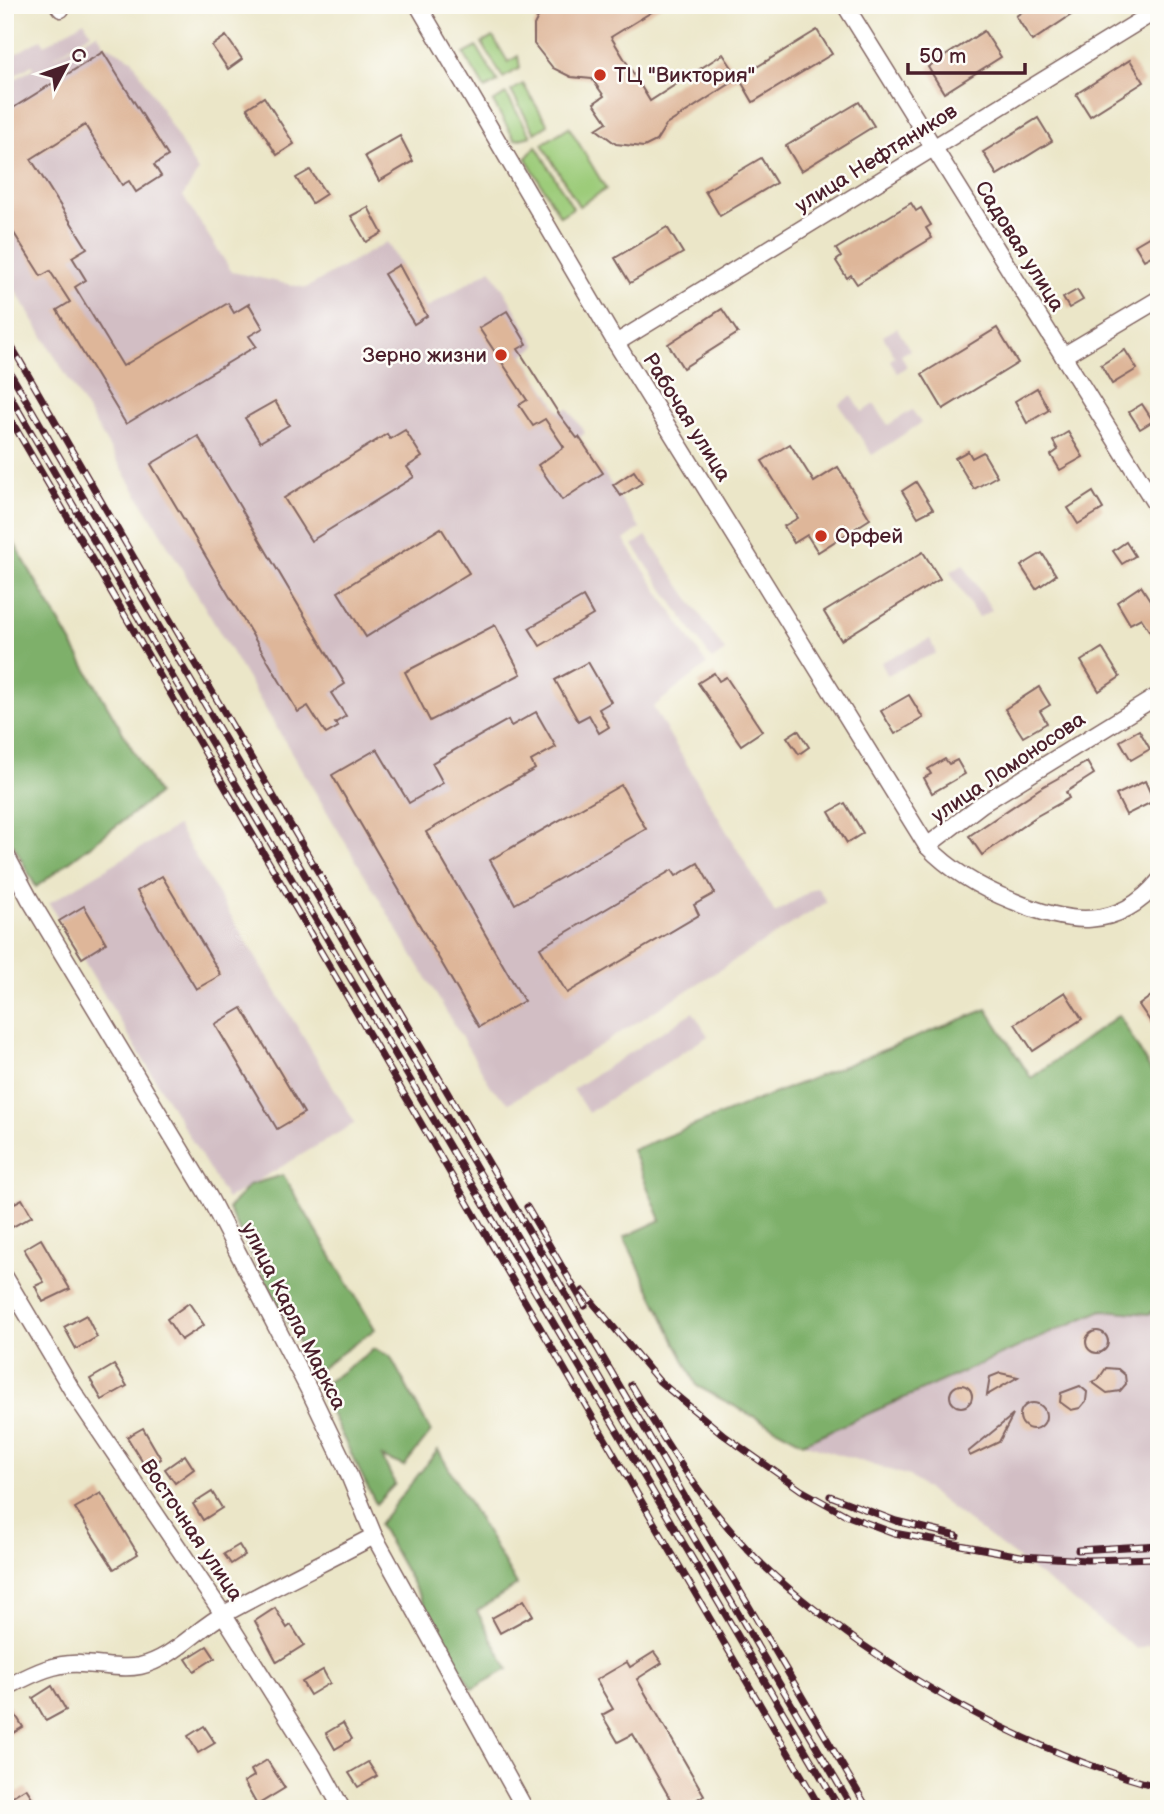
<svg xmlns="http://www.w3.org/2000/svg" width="1164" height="1814" font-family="'Balsamiq Sans',sans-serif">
<rect width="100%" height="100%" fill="#fdfcf7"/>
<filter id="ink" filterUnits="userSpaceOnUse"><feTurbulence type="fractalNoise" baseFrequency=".0143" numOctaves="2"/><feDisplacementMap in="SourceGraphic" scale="14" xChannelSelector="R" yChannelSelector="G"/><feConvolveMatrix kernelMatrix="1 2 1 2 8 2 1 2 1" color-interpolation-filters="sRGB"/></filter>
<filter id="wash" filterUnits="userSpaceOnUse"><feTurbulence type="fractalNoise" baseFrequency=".00686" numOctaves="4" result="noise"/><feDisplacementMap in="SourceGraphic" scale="28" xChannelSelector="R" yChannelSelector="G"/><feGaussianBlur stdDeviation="1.57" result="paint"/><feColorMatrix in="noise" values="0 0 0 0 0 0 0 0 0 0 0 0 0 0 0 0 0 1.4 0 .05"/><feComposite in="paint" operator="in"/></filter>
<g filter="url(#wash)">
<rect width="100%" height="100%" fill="#ebe6c8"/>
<g fill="#d2bec4">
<polygon points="84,21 91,33 49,60 97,33 104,44 132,59 198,172 183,196 232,272 306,288 387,242 426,308 491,269 537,346 523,355 560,412 568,408 585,433 580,437 640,528 624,540 707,665 653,707 775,913 817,887 827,902 509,1103 492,1088 5,273 5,85 34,68 32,65 5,81 5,60 41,39 45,45"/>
<polygon points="897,328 910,350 901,355 907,367 897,373 890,360 895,357 883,336"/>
<polygon points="852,396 862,412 874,404 888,425 912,410 921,423 872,455 839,404"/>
<polygon points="646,536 725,651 712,660 633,545"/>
<polygon points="963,564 992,610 978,618 950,572"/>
<polygon points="930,639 936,653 887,675 881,662"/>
<polygon points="177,826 355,1123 227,1199 49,903"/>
<polygon points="693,1012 708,1036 588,1113 573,1089"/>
<polygon points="1159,1286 1159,1641 1137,1649 909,1476 803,1443"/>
</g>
<g fill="#9dcc7a" stroke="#747652" stroke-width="2">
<polygon points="493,37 508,62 518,56 520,68 503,78 482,43"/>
<polygon points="477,47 498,82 485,89 464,54"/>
<polygon points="523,84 548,125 535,133 511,91"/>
<polygon points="506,94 531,136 515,140 493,102"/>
<polygon points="569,127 606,189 579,206 542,144"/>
<polygon points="536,146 573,208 560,216 526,158"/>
</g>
<g fill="#7eb06a" stroke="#64684a" stroke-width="2">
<polygon points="5,527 158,794 36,887 5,829"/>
<polygon points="987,1009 1031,1078 1119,1015 1159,1085 1159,1306 1149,1314 1102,1310 803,1443 697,1386 624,1237 661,1220 632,1150"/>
<polygon points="283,1175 375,1329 314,1373 228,1209 249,1185"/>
<polygon points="374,1349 390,1356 431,1432 404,1466 382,1457 395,1484 376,1504 321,1393 325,1384"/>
<polygon points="438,1450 517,1585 477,1611 508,1669 472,1689 379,1524"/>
</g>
<g id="blocks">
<g fill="#deb699">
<polygon points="544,5 591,5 595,11 604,5 663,5 611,37 650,101 723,54 739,78 666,125 656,141 644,147 616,144 596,129 607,122 594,103 604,96 592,79 571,77 553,68 534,44 534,25"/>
<polygon points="1032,5 1086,5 1032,41 1016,16"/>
<polygon points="817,30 832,54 753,102 739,78"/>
<polygon points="984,31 1001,57 944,93 928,67"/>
<polygon points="226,36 242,59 228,69 212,46"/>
<polygon points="103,52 168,156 154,165 161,176 136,192 129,181 122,185 85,125 31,159 87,248 72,257 86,280 75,287 123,366 228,303 234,313 249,304 263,328 249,336 256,346 126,424 57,310 70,302 50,271 41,276 5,219 5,113"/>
<polygon points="1130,60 1144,82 1090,116 1076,94"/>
<polygon points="264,97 294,144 277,155 247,108"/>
<polygon points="859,102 874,126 801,171 786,146"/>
<polygon points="1038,118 1052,141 997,175 983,152"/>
<polygon points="400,136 413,161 379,181 365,156"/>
<polygon points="761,158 776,183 720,216 705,191"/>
<polygon points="310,170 326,194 312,203 296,178"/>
<polygon points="911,203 916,211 921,208 931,225 926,228 932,238 857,284 851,275 847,278 836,261 841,257 836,249"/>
<polygon points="368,207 382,233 366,242 351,216"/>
<polygon points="667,227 683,253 630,283 615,258"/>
<polygon points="1159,231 1159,252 1144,260 1135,245"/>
<polygon points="399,265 427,316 414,324 384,274"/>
<polygon points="1077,290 1083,300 1069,308 1063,298"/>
<polygon points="722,309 738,333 683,368 668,344"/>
<polygon points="507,311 527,344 518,349 559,414 577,438 579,437 603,473 562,500 538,465 564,447 545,419 533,426 519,405 527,400 479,328"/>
<polygon points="997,328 1018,363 943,409 922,374"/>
<polygon points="1125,350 1137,369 1112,384 1101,365"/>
<polygon points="1037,388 1049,410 1027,423 1015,401"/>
<polygon points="275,401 289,425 260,442 245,418"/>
<polygon points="1142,404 1153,421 1140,429 1129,412"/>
<polygon points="405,430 422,457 407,467 414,477 311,541 284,498 387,434 390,439"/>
<polygon points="1068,432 1083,457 1060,470 1051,455 1058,450 1053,441"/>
<polygon points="198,436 345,684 331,693 346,716 335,723 338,727 326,734 308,706 298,712 151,464"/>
<polygon points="790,444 814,482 838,467 870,519 818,552 807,535 794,543 784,526 798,518 762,461"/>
<polygon points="968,451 972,458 983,452 997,476 974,489 955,458"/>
<polygon points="634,471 642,483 621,496 613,485"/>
<polygon points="916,482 933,509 918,517 902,491"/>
<polygon points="1093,492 1103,509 1078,524 1068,508"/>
<polygon points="441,528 469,573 366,637 338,592"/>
<polygon points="1126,542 1135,556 1122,564 1113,551"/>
<polygon points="923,552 940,579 841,640 824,612"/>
<polygon points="1042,553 1056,575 1036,589 1021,566"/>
<polygon points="1141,586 1159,614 1159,646 1141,618 1130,624 1117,602"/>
<polygon points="583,597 593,615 540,646 529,628"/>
<polygon points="495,625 521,674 430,721 405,672"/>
<polygon points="1102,648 1120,677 1099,691 1081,661"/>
<polygon points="588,662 611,702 599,709 609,727 599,733 589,715 578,721 555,680"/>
<polygon points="714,673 719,681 726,677 762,731 741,745 698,683"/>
<polygon points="1039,687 1050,705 1040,711 1047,723 1023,737 1005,709"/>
<polygon points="909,695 923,718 895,734 881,711"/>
<polygon points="536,712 556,747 531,761 535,769 426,832 524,1001 479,1027 332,775 377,749 409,803 443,783 432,763 508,720 511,726"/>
<polygon points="798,730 809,747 799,754 787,737"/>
<polygon points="1139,730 1150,749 1131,760 1120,741"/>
<polygon points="945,759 949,764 957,760 965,774 932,793 924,778 931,774 928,769"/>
<polygon points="1087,762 1094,774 1066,792 1069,798 1037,816 982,855 969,836 1042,787"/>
<polygon points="1145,781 1154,801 1126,815 1116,795"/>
<polygon points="621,785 646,829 515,904 490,860"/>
<polygon points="845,803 863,833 847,843 829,812"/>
<polygon points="698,863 715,893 694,905 699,915 567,993 540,948 672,870 676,876"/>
<polygon points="162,876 221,975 196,989 137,891"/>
<polygon points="84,906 106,943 82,958 59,921"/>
<polygon points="1065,992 1082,1019 1033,1051 1015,1024"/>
<polygon points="1154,994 1159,1001 1159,1034 1139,1005"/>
<polygon points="242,1008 304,1113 277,1129 215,1024"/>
<polygon points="22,1199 32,1216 5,1231 5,1208"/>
<polygon points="41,1239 70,1289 43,1302 35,1286 44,1282 24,1249"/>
<polygon points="189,1303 204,1325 181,1340 167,1319"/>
<polygon points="86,1315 97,1337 76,1349 64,1327"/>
<circle cx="1097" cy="1342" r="11"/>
<polygon points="114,1365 127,1386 102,1400 90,1379"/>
<polygon points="1106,1368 1118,1369 1125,1375 1126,1384 1120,1391 1107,1393 1092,1382 1098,1380"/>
<polygon points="1000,1373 1018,1377 987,1395 990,1377"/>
<circle cx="961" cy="1396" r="11"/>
<polygon points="1080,1386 1087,1392 1086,1401 1080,1408 1071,1410 1060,1402 1061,1393"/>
<circle cx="1033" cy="1416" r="13"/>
<polygon points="1013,1415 999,1442 970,1456 968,1452"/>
<polygon points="143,1428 161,1459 147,1469 127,1437"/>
<polygon points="185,1455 194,1469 175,1483 165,1469"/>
<polygon points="212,1492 222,1508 203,1520 193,1504"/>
<polygon points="101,1493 138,1554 114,1569 75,1508"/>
<polygon points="239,1545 245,1555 231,1564 224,1554"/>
<polygon points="524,1600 533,1615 500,1633 492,1618"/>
<polygon points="275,1608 287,1628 291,1625 304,1645 277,1662 255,1621"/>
<polygon points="207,1646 215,1658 194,1671 186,1659"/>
<polygon points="654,1652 662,1663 637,1679 704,1795 681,1809 676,1809 633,1734 618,1742 602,1715 613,1709 596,1680 627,1662 630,1667"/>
<polygon points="323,1670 330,1683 310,1695 302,1682"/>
<polygon points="52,1686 66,1710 46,1721 33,1698"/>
<polygon points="5,1698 23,1727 5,1738"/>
<polygon points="343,1723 352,1739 335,1749 326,1733"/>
<polygon points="204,1726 215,1743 198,1753 188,1736"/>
<polygon points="267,1760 285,1788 257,1805 244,1782 254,1776 251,1770"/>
<polygon points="368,1762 377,1776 358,1787 349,1773"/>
<polygon points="26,1788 35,1802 23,1809 18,1809 11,1797"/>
</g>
</g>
</g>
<g filter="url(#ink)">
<use href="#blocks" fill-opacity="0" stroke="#826562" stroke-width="2"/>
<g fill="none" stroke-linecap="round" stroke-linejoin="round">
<defs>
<g id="minor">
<polyline points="58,5 61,9"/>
<path d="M418,5L616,343L927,846C952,872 980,888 1013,901C1067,924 1117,932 1159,881"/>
<polyline points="845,5 1159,510"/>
<polyline points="616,343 1159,9"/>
<polyline points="1063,356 1159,299"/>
<polyline points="927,846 982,804 1159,695"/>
<polyline points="5,853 29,898 209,1197 310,1392 344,1463 374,1536 525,1809"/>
<polyline points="5,1277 72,1390 223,1614 322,1772 342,1809"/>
<path d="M5,1688C29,1676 53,1662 81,1664C100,1664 121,1670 140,1666C174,1658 196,1629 226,1613C275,1586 325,1562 374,1536"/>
</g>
</defs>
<use href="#minor" stroke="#826562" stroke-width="19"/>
<use href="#minor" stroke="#fff" stroke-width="16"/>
<defs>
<g id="rail">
<polyline points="5,335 152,589 868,1809"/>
<polyline points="5,364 853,1809"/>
<polyline points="5,387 168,669 840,1809"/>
<polyline points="5,410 821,1809"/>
<polyline points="527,1207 585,1306"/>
<polyline points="583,1291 659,1381 725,1436 801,1490 848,1516 894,1533 1021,1556 1087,1560 1159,1558"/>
<path d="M631,1385C665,1442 702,1501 748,1550C782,1586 823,1616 863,1645C954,1708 1052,1758 1159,1787"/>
<polyline points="830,1496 896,1521 957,1536"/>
<polyline points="1078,1550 1159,1545"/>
</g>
</defs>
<use href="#rail" stroke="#4a1f2b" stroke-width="7"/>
<use href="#rail" stroke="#fdfcf7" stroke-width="4.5" stroke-dasharray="13" stroke-linecap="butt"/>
</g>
</g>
<g fill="#c8321e" stroke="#fdfcf7" stroke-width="2.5">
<circle cx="600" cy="75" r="7"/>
<circle cx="501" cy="355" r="7"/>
<circle cx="821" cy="536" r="7"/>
</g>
<g text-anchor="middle" stroke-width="5" stroke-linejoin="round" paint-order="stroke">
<g font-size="21" fill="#4a1f2b" stroke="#fdfcf7" text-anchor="start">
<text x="614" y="82">ТЦ "Виктория"</text>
<text x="487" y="362" text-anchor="end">Зерно жизни</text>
<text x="835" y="543">Орфей</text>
</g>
<g font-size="21" fill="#4a1f2b" stroke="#fdfcf7">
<text transform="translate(876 158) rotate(-32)" y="7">улица Нефтяников</text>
<text transform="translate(1020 246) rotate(58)" y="7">Садовая улица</text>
<text transform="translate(687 417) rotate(58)" y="7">Рабочая улица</text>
<text transform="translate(1008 767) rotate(-34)" y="7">улица Ломоносова</text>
<text transform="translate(294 1316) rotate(63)" y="7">улица Карла Маркса</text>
<text transform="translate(192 1530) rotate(56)" y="7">Восточная улица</text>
</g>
</g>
<rect width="1164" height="1814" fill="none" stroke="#fdfcf7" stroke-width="28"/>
<g transform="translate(66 66) rotate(49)" stroke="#fdfcf7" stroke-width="5" paint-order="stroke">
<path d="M0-5L12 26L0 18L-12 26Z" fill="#4a1f2b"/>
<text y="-10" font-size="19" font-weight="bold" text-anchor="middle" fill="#4a1f2b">С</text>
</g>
<path d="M908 63v10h117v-10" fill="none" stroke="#4a1f2b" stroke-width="3.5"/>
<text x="919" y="63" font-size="21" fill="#4a1f2b" stroke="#fdfcf7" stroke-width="5" paint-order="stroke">50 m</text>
</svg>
